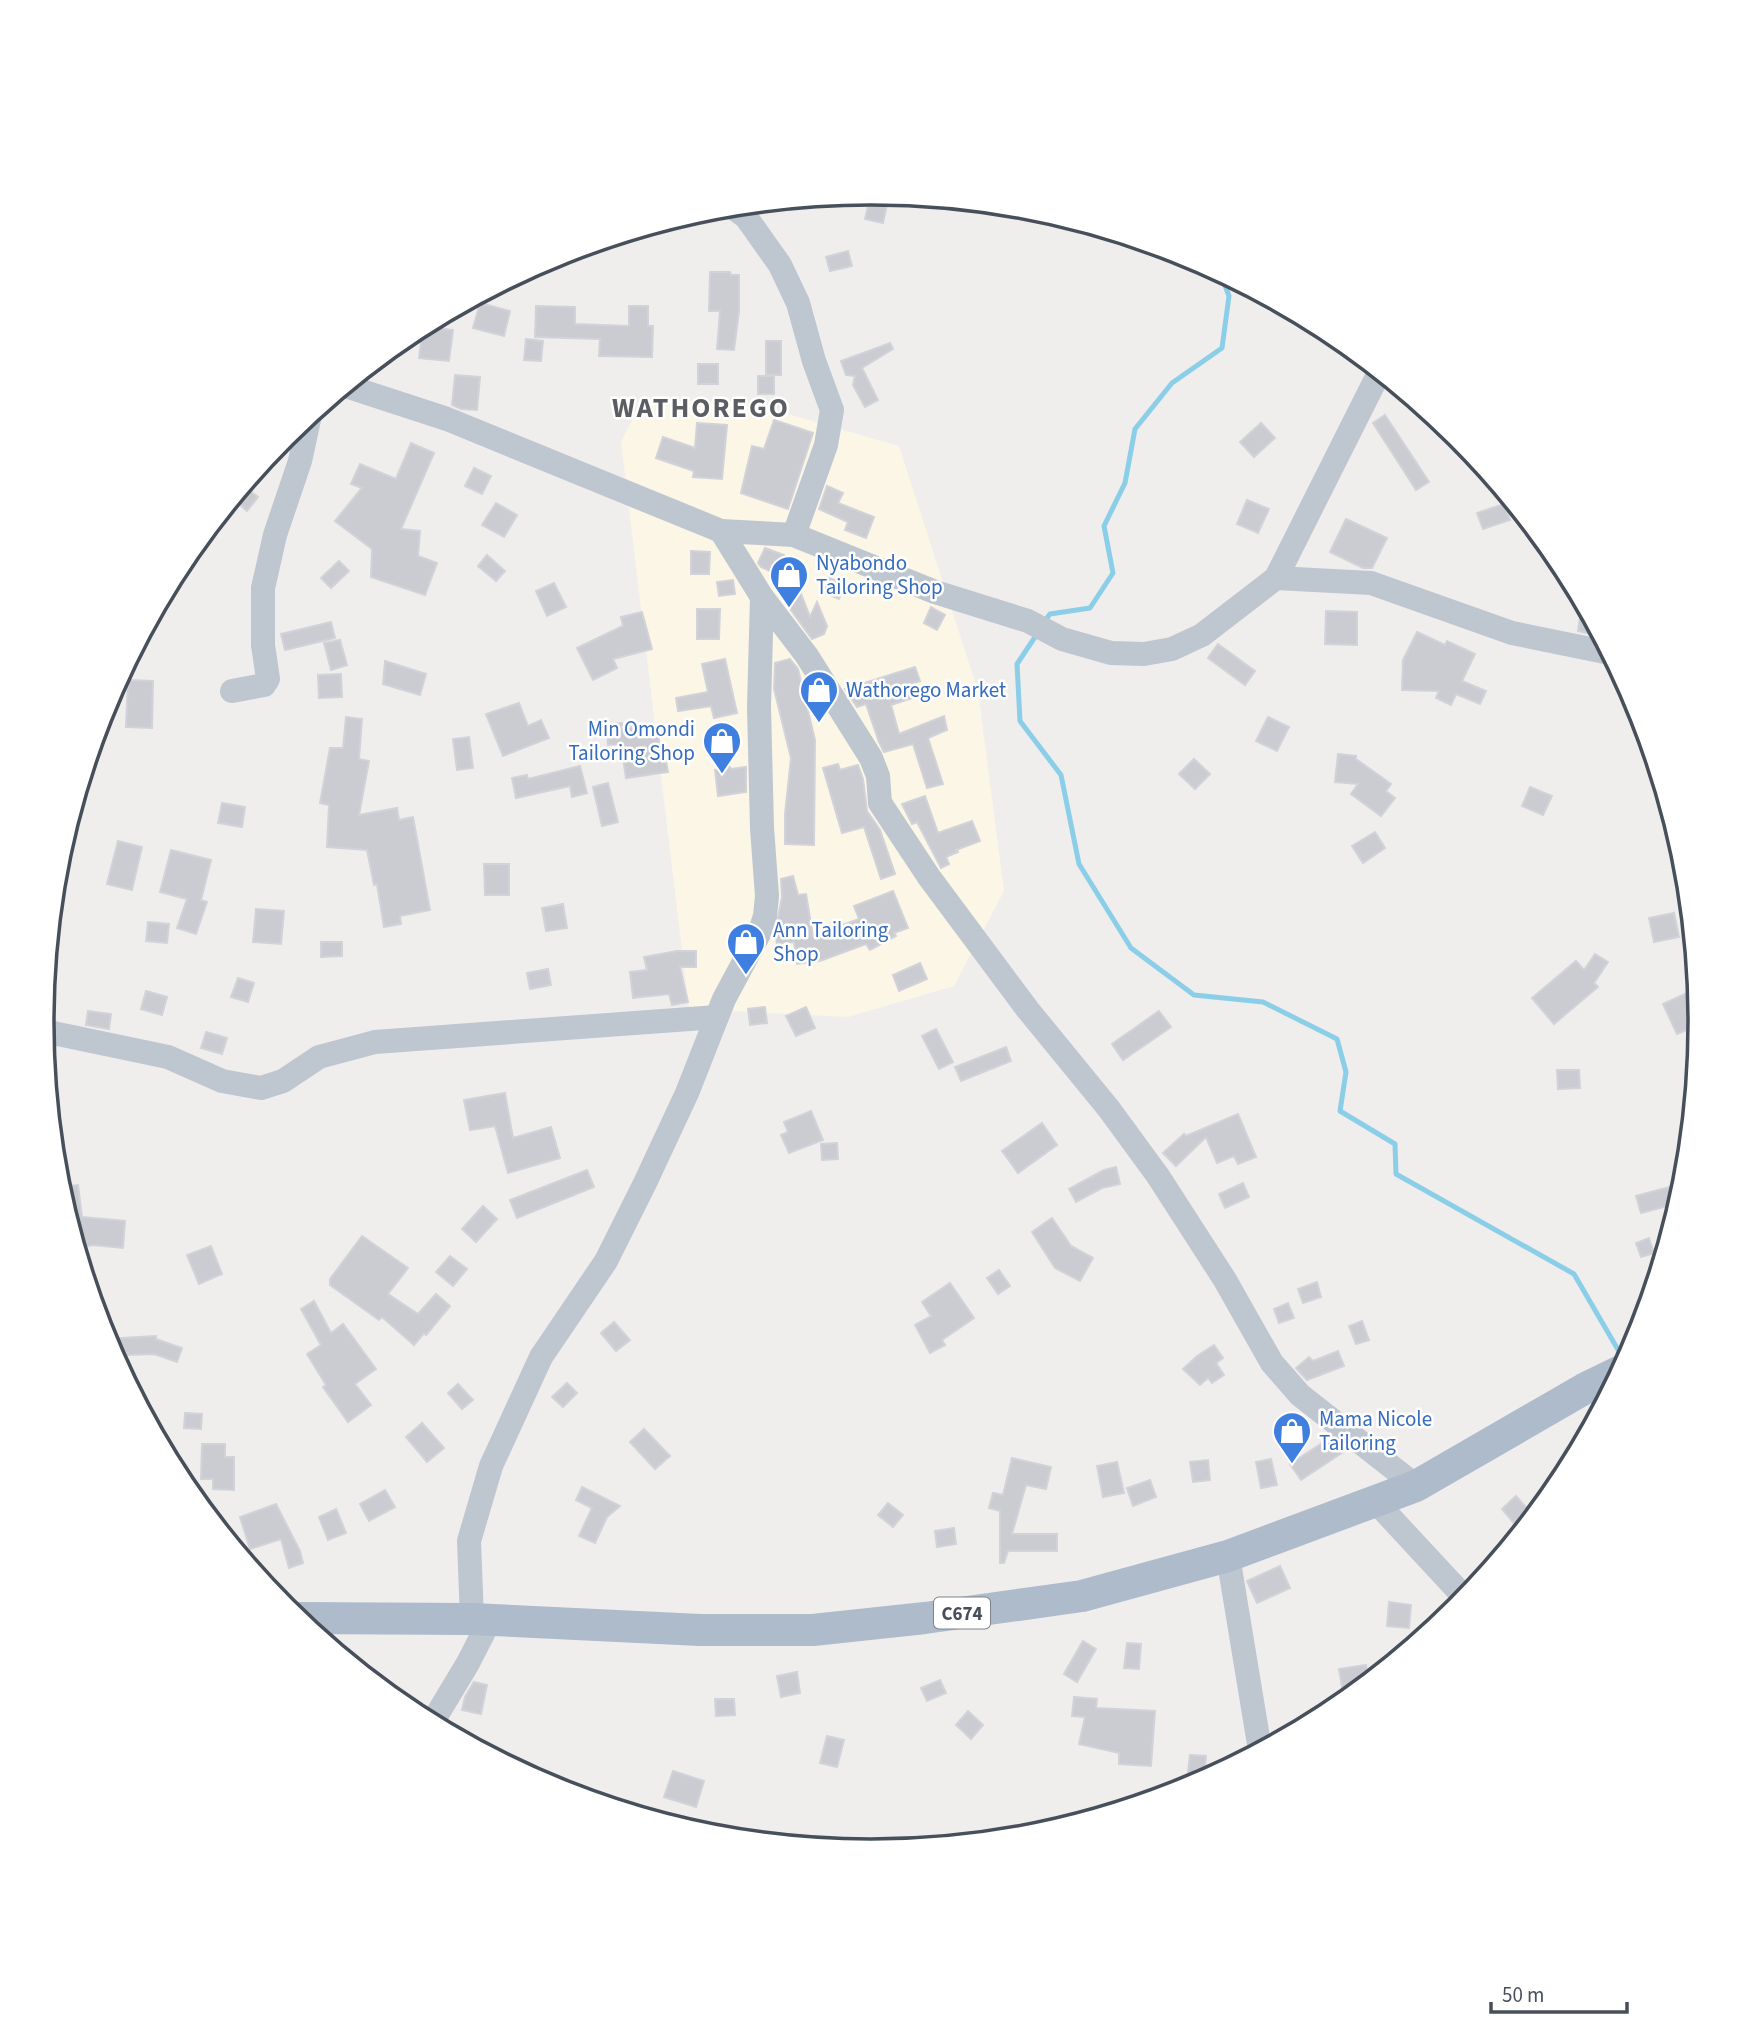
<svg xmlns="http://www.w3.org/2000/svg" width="1743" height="2044" font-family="'Source Sans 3',sans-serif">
<rect width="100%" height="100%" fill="#f0eded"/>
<polygon fill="#fbf6e6" points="643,399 750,403 899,446 978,691 1004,891 954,986 848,1017 689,1009 621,442"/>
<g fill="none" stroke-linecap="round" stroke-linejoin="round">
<g stroke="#8bcee8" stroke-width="5">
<polyline points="1044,622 1050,614 1090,608 1113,573 1104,526 1125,483 1135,429 1172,383 1222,348 1229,296 1220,272"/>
<polyline points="1037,634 1017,664 1020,721 1061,775 1079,864 1131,948 1194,995 1263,1002 1337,1039 1346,1072 1340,1111 1395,1144 1396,1174 1574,1274 1624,1360"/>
</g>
</g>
<g fill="#caccd2" stroke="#d1d3d9" stroke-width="2">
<polygon points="871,193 889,195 883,223 865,219"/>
<polygon points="848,251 852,266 830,271 826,257"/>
<polygon points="710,272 730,272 731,275 739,275 739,311 734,350 717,349 720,311 709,311"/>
<polygon points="480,303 510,311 504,336 473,328"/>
<polygon points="536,306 575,307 575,324 629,326 629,306 648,306 648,326 653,326 652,357 599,356 600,339 535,337"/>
<polygon points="423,326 453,330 449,361 419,358"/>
<polygon points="526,339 543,341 541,361 524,360"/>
<rect x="766" y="341" width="15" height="34"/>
<polygon points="890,343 893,349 862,368 878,400 865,407 853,385 855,376 846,375 841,361"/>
<rect x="698" y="364" width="20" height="20"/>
<polygon points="455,375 480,377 477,410 461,409 452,405"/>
<rect x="758" y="376" width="16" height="18"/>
<polygon points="1385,415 1429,482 1416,490 1373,423"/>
<polygon points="774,420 813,433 788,509 741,493 752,446 764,449"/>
<polygon points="697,423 727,425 722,479 693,477 694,471 656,458 663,437 695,448"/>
<polygon points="1261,423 1275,438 1254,457 1240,442"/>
<polygon points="411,443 434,453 401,529 420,531 418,556 437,563 425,595 371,577 372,549 335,521 362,488 351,484 360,464 396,479"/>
<polygon points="474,468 491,476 482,494 465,486"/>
<polygon points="244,486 258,497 247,511 233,499"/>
<polygon points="827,486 843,493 838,503 874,517 866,538 845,530 848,522 819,509"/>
<polygon points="1247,500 1269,509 1258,533 1237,524"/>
<polygon points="496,503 517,515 504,537 482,525"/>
<polygon points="1504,504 1510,520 1483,529 1477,513"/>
<polygon points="1346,519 1387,538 1372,568 1363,568 1330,552"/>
<polygon points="765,548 784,555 776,574 761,567 758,563"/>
<polygon points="691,551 710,552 709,574 691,574"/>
<polygon points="487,555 505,571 496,581 478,566"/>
<polygon points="339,561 349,571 331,588 321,578"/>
<polygon points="828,577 845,585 839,599 822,592"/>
<polygon points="795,578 810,617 817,602 827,626 824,634 812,639 785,602 778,585"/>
<polygon points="733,580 735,594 719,596 717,582"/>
<polygon points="554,583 566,607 547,616 536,591"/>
<polygon points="931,607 945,615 937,630 924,623"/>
<polygon points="697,609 720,609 719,639 697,639"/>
<polygon points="1326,611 1357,612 1357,645 1325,644"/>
<polygon points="642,612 652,649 613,659 617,668 593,680 577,648 623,626 621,617"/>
<polygon points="1580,617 1592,618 1601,636 1578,631"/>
<polygon points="331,622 335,638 285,650 281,634"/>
<polygon points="1417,632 1445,645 1447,641 1475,654 1462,681 1486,691 1480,704 1456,694 1451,705 1436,698 1439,691 1402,690 1403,660"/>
<polygon points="340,640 347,665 331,670 324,643"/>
<polygon points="1218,644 1255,671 1245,685 1208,658"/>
<polygon points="725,659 737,713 714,718 711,706 678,711 676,698 708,692 702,664"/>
<polygon points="790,659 798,669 815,740 814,845 785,844 785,814 791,758 774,689 775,663"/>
<polygon points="385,661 426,674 420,695 383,684"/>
<polygon points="915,667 920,681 908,685 912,698 891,705 899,734 944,716 947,730 928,738 943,784 927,788 913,744 884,752 879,742 866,704 857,707 845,689"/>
<polygon points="341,674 342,697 319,698 318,675"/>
<polygon points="128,680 153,681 152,728 126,727"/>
<polygon points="519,703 528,726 541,720 549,738 503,756 486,714"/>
<polygon points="346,717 362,719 359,759 369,761 359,815 397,808 399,820 413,817 430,910 400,916 401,924 384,927 377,884 374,885 367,850 327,847 329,805 320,803 330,748 343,748"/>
<polygon points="1268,717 1289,727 1277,751 1256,741"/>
<polygon points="622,723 622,727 659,727 659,757 665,756 668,772 626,778 621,744 608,745 607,724"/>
<polygon points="469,737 473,768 457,770 453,739"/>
<polygon points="1338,754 1356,756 1356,759 1391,784 1386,791 1395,798 1381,816 1351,794 1358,784 1335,782"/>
<polygon points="1194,759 1210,774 1195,789 1179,774"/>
<polygon points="838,764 840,770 858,765 863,779 867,811 880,830 895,874 881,879 864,827 842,833 823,768"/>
<polygon points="580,766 587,793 572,797 570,786 516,798 512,778 527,775 528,779"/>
<polygon points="730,767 731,769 746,767 746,792 718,796 715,770"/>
<polygon points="608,783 618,822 602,826 593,787"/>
<polygon points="1530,787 1552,796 1543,815 1522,806"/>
<polygon points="925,796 938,833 972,821 980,841 956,850 958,852 946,857 949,864 941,868 917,822 912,824 902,804"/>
<polygon points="222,803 245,807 242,827 218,823"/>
<polygon points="1375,832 1385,848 1363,863 1352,846"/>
<polygon points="118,841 142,847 132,890 107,884"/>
<polygon points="171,850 211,860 201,900 207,902 196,934 177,928 187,899 160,892"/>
<polygon points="484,864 509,864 509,895 485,895"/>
<polygon points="793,876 798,895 806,894 813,936 859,919 854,906 893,891 908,928 894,933 896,936 870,950 866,944 820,961 797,964 794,942 777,944 775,932 782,897 781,879"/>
<polygon points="563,904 567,928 546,931 542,908"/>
<polygon points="256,909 284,911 281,944 253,942"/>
<polygon points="1674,913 1679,937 1654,942 1649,918"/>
<polygon points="148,922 169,924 167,943 146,941"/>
<polygon points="321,942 342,942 342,956 321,957"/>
<polygon points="677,951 696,951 696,967 680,967 688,1002 672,1005 669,994 633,998 630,972 647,970 644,957"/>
<polygon points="1595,954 1608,962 1594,983 1598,987 1554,1024 1532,998 1576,961 1584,970"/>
<polygon points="920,963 927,979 899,991 893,975"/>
<polygon points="548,969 551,985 530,989 527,973"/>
<polygon points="238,978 254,983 248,1002 231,997"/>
<polygon points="1698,988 1701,1024 1677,1034 1663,1004"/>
<polygon points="146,991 167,997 162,1015 141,1009"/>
<polygon points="765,1007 767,1023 750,1025 748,1009"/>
<polygon points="806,1007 815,1028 796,1036 786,1016"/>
<polygon points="88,1011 111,1014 109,1029 86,1025"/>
<polygon points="1159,1011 1171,1027 1123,1060 1112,1044"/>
<polygon points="936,1029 953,1062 939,1069 922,1036"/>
<polygon points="206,1032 227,1038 222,1054 201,1048"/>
<polygon points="1006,1047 1011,1061 961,1081 955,1067"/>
<polygon points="1557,1070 1579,1070 1580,1088 1558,1089"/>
<polygon points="505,1093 513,1138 551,1127 560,1158 508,1173 495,1126 470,1130 464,1100"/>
<polygon points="811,1111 823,1140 789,1153 781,1135 788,1132 784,1122"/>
<polygon points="1238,1114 1256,1157 1238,1164 1234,1156 1217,1163 1206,1137 1176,1166 1163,1153 1184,1134 1186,1136"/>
<polygon points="1042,1123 1057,1145 1018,1173 1002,1151"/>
<polygon points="837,1143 838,1159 822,1160 821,1144"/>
<polygon points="1116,1167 1120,1184 1102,1188 1076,1202 1069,1189 1104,1170"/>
<polygon points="587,1170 594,1187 517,1218 510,1200"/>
<polygon points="1243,1183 1249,1197 1225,1208 1219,1194"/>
<polygon points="78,1185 82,1217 125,1221 123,1248 92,1245 78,1249 59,1187"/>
<polygon points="1677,1185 1680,1199 1679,1203 1641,1213 1636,1196"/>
<polygon points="483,1206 497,1219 476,1242 462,1229"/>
<polygon points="1052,1218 1071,1246 1093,1258 1080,1281 1055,1268 1032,1232"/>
<polygon points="362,1236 408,1268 388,1294 418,1314 436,1294 450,1306 426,1335 424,1333 414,1345 382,1317 379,1320 330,1285 330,1279"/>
<polygon points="1649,1238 1654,1253 1641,1257 1636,1243"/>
<polygon points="211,1246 222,1274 199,1284 187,1255"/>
<polygon points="450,1256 467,1269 453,1286 436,1272"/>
<polygon points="999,1270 1010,1286 998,1294 987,1278"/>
<polygon points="1317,1282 1321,1297 1303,1303 1298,1289"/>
<polygon points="950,1283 974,1318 942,1340 945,1345 930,1353 915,1325 931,1316 922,1302"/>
<polygon points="314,1301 331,1333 343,1324 376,1369 355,1384 371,1405 348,1422 323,1387 326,1385 307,1354 321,1345 301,1309"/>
<polygon points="1288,1303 1294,1318 1279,1323 1274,1309"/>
<polygon points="1362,1321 1369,1340 1356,1344 1349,1326"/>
<polygon points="614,1322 630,1340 616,1351 601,1333"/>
<polygon points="156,1336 156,1339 182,1348 177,1362 154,1354 128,1355 128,1353 112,1352 105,1339"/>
<polygon points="1214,1345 1223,1358 1216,1363 1224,1375 1212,1383 1208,1378 1200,1385 1183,1369 1197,1356"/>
<polygon points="1338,1351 1344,1366 1307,1380 1296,1368 1309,1357 1313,1361"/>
<polygon points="567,1383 577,1393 563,1407 552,1397"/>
<polygon points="458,1384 473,1400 462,1409 448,1393"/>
<polygon points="185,1413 202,1414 201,1429 184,1428"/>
<polygon points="422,1423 444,1448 427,1462 406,1437"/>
<polygon points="644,1429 670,1456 655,1469 630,1442"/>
<polygon points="1330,1438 1345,1451 1301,1480 1290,1464"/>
<polygon points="202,1444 225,1444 225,1457 234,1457 234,1490 213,1489 213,1479 201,1479"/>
<polygon points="1012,1458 1051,1467 1046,1489 1026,1485 1012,1534 1057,1534 1057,1551 1008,1551 1004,1563 1000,1563 1000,1511 989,1508 993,1493 1003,1495"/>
<polygon points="1271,1459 1277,1485 1261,1488 1256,1462"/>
<polygon points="1208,1460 1210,1480 1193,1482 1190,1462"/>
<polygon points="1117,1462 1124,1493 1103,1497 1097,1466"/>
<polygon points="1150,1480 1156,1497 1133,1506 1127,1488"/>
<polygon points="582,1487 620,1506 607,1517 595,1543 579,1536 592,1508 576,1500"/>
<polygon points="385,1490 395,1507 369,1521 360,1504"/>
<polygon points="1516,1496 1532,1514 1517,1527 1502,1509"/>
<polygon points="888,1503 903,1515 893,1527 878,1515"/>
<polygon points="276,1504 300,1551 303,1563 289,1568 281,1539 250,1549 240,1517"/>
<polygon points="336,1509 346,1533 328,1540 319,1517"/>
<polygon points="954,1528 956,1544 937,1547 935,1531"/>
<polygon points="1280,1566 1290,1588 1257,1603 1247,1581"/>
<polygon points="1389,1602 1411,1605 1409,1628 1387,1626"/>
<polygon points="1083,1641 1096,1649 1077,1682 1064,1674"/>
<polygon points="1127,1643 1141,1644 1139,1669 1124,1668"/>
<polygon points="1366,1665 1369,1682 1342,1687 1339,1669"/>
<polygon points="797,1672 800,1693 781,1697 777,1676"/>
<polygon points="940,1680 946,1693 927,1701 921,1688"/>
<polygon points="474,1682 487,1685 481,1714 462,1710 465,1697"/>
<polygon points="1074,1697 1097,1699 1096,1708 1155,1711 1151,1766 1119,1764 1119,1753 1079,1744 1085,1717 1072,1716"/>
<polygon points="715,1699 734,1699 735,1715 716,1716"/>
<polygon points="968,1711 983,1725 971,1739 956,1725"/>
<polygon points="827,1736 844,1740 837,1767 820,1763"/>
<polygon points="1190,1755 1206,1756 1205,1769 1222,1771 1186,1789"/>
<polygon points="673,1771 704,1781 696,1807 664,1797"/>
</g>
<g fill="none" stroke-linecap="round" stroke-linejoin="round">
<g stroke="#bec6cf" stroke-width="24">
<polyline points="731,206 746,217 780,265 798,303 814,361 832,410 826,445 794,535"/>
<polyline points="346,386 447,419 721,531 794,535 935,592 1028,621 1062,639 1111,653 1144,654 1172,649 1202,635 1276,578 1371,583 1512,633 1610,653"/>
<polyline points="721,531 762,597 807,656 871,758 878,776 880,803 929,877 1028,1010 1109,1109 1158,1176 1225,1280 1272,1363 1300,1395 1416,1486"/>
<polyline points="1276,578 1380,371"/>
<polyline points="232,691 264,685 268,679 263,645 263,588 275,535 300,461 310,415"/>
<polyline points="42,1026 53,1033 168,1057 222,1081 261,1088 283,1081 319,1057 375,1042 717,1017"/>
<polyline points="1376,1502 1466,1599"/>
<polyline points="1228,1556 1260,1750"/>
<polyline points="472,1619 469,1541 491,1466 541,1357 606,1261 645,1183 687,1093 724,999 759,934 765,916 767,896 762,828 759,707 762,597"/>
<polyline points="432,1723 468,1663 490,1620"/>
</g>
<polyline stroke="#aebbcb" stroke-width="32" points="296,1618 472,1619 700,1630 813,1630 925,1618 1082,1596 1228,1556 1416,1486 1584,1389 1621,1371"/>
</g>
<defs>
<symbol id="shop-pin" viewBox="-11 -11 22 30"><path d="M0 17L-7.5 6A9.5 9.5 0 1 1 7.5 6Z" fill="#3f7fe0" stroke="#fff"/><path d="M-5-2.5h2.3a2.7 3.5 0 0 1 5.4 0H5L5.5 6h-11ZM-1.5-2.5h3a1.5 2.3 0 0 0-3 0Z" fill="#fff"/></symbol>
</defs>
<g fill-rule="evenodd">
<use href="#shop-pin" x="767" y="553" width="44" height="60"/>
<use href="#shop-pin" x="797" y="668" width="44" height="60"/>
<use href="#shop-pin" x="700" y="719" width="44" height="60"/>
<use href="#shop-pin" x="724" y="920" width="44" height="60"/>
<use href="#shop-pin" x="1270" y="1409" width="44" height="60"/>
</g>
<g text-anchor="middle" stroke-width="5" stroke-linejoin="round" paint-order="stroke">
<rect fill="#fff" stroke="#7e848c" stroke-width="2" x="934" y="1597.5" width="56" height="31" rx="5"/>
<g font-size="19" font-weight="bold" fill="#464f5a">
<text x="962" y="1620">C674</text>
</g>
<g font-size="21" fill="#366cbe" stroke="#fff" text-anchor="start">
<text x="816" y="570">Nyabondo<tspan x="816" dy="24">Tailoring Shop</tspan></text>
<text x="846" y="697">Wathorego Market</text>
<text x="695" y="736" text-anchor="end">Min Omondi<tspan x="695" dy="24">Tailoring Shop</tspan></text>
<text x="773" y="937">Ann Tailoring<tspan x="773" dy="24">Shop</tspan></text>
<text x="1319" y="1426">Mama Nicole<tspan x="1319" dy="24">Tailoring</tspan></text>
</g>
<g font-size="28" font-weight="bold" letter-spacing="2" fill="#5a5d62" stroke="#fff">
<text x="701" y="417">WATHOREGO</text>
</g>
</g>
<path d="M0 0H1743V2044H0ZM54 1022a817 817 0 1 1 1634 0a817 817 0 1 1-1634 0Z" fill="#fff" fill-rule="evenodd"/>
<path fill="none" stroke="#464f5a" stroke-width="3.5" d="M54 1022a817 817 0 1 1 1634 0a817 817 0 1 1-1634 0Z"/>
<path d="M1491 2002v10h136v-10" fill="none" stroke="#464f5a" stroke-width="3.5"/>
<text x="1502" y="2002" font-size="21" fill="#464f5a" stroke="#ffffff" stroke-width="5" paint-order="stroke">50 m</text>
</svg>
